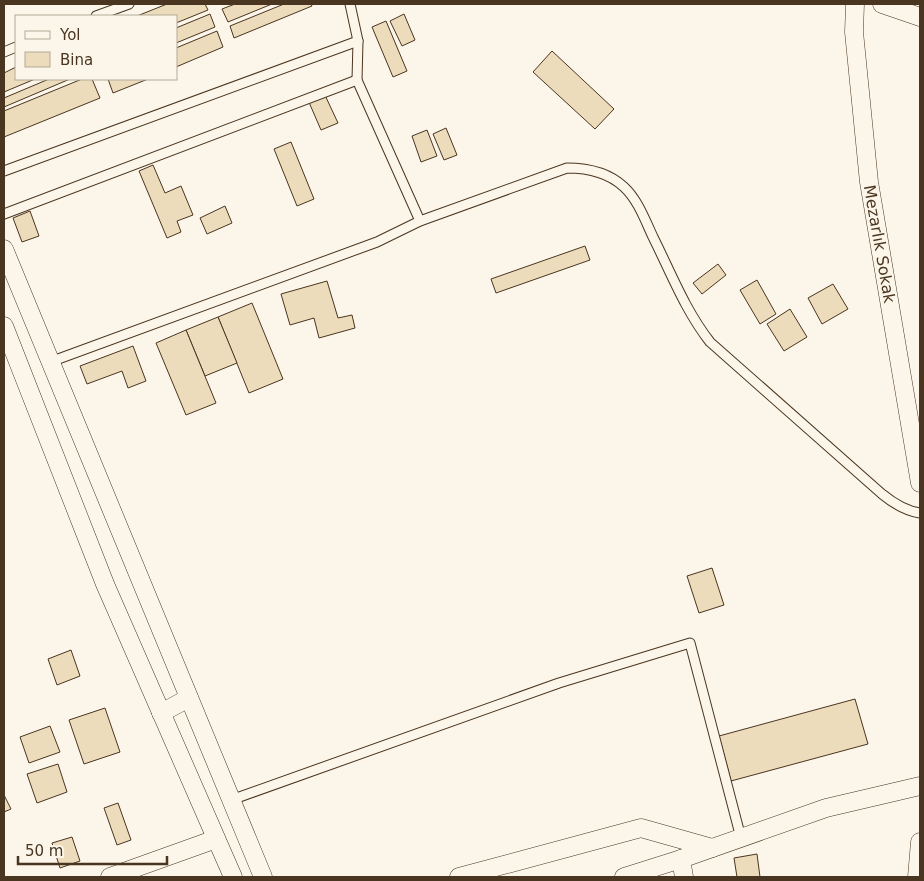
<svg xmlns="http://www.w3.org/2000/svg" width="924" height="881" font-family="'DejaVu Sans',sans-serif">
<rect width="100%" height="100%" fill="#fbf6e9"/>
<g fill="#ecdcbc" stroke="#4a3520">
<polygon points="167,4 205,4 208,10 176,23 176,16 137,16"/>
<polygon points="235,4 272,4 228,22 222,9"/>
<polygon points="284,4 311,4 312,6 234,38 230,26"/>
<polygon points="210,14 215,27 176,43 176,28"/>
<polygon points="404,14 415,40 402,46 390,21"/>
<polygon points="386,21 407,71 393,77 372,27"/>
<polygon points="217,31 223,47 176,67 176,48"/>
<polygon points="552,51 614,109 595,129 533,72"/>
<polygon points="16,67 16,79 35,79 4,92 4,73"/>
<polygon points="49,79 70,79 4,107 4,98"/>
<polygon points="82,79 92,79 100,98 4,137 4,111"/>
<polygon points="108,79 148,79 113,93"/>
<polygon points="324,93 338,123 321,130 308,100"/>
<polygon points="446,128 457,155 444,160 433,134"/>
<polygon points="427,130 437,156 421,162 412,136"/>
<polygon points="291,142 314,199 297,206 274,149"/>
<polygon points="153,165 165,193 181,186 193,215 177,221 181,232 167,238 139,171"/>
<polygon points="225,206 232,223 207,234 200,218"/>
<polygon points="30,211 39,236 22,242 13,218"/>
<polygon points="585,246 590,260 496,293 491,279"/>
<polygon points="718,264 726,275 702,294 693,283"/>
<polygon points="757,280 776,314 760,324 740,290"/>
<polygon points="327,281 338,318 352,315 355,328 319,338 314,318 290,325 281,294"/>
<polygon points="833,284 848,309 822,324 808,298"/>
<polygon points="252,303 283,379 249,393 218,317"/>
<polygon points="790,309 807,337 784,351 767,324"/>
<polygon points="218,317 237,363 205,376 186,330"/>
<polygon points="186,330 216,403 186,415 156,343"/>
<polygon points="133,346 146,381 128,388 122,371 87,384 80,366"/>
<polygon points="712,568 724,605 699,613 687,576"/>
<polygon points="71,650 80,676 57,685 48,659"/>
<polygon points="855,699 868,744 731,781 719,736"/>
<polygon points="105,708 120,752 84,764 69,720"/>
<polygon points="50,726 60,752 29,763 20,737"/>
<polygon points="58,764 67,792 37,803 27,774"/>
<polygon points="4,795 11,809 4,812"/>
<polygon points="118,803 131,840 117,845 104,808"/>
<polygon points="72,837 80,861 60,868 52,843"/>
<polygon points="757,854 760,877 737,877 734,858"/>
</g>
<g fill="none" stroke-linecap="round" stroke-linejoin="round">
<defs>
<g id="lane">
<polyline points="350,4 358,41 357,80 420,221"/>
<polyline points="96,16 129,4"/>
<polyline points="4,52 16,47"/>
<polyline points="4,171 358,41"/>
<polyline points="4,214 357,80"/>
<path d="M50,362L377,242L420,221L567,168C588,168 608,172 624,187C638,200 645,220 653,237C671,273 685,310 710,342L882,494C893,503 906,511 920,513"/>
<polyline points="231,800 559,683 690,643 741,838"/>
</g>
<g id="street">
<polyline points="855,4 854,32 869,182 920,483"/>
<polyline points="882,4 920,17"/>
<polyline points="4,249 263,877"/>
<polyline points="4,326 105,584 233,877"/>
<polyline points="161,713 189,698"/>
<polyline points="681,859 684,877"/>
<polyline points="110,877 216,839"/>
<polyline points="459,877 641,828 712,848"/>
<polyline points="624,877 681,859 826,808 920,786"/>
<polyline points="917,877 920,842"/>
</g>
</defs>
<use href="#lane" stroke="#4a3520" stroke-width="11"/>
<use href="#street" stroke="#4a3520" stroke-width="19"/>
<use href="#lane" stroke="#fbf6e9" stroke-width="9"/>
<use href="#street" stroke="#fbf6e9" stroke-width="18"/>
</g>
<g text-anchor="middle" stroke-width="4" stroke-linejoin="round" paint-order="stroke">
<g font-size="16" fill="#4a3520" stroke="#fbf6e9">
<text transform="translate(880 244) rotate(80)" y="6">Mezarlık Sokak</text>
</g>
</g>
<rect width="924" height="881" fill="none" stroke="#4a3520" stroke-width="10"/>
<rect x="15" y="15" width="162" height="65" fill="#fbf6e9" stroke="#b4a999"/>
<rect x="25" y="31" width="25" height="8" fill="#fbf6e9" stroke="#b4a999"/>
<text x="60" y="40" font-size="15" fill="#4a3520">Yol</text>
<rect x="25" y="52" width="25" height="15" fill="#ecdcbc" stroke="#b4a999"/>
<text x="60" y="65" font-size="15" fill="#4a3520">Bina</text>
<path d="M18 856v8h149v-8" fill="none" stroke="#4a3520" stroke-width="2.5"/>
<text x="25" y="856" font-size="15" fill="#4a3520" stroke="#fbf6e9" stroke-width="4" paint-order="stroke">50 m</text>
</svg>
